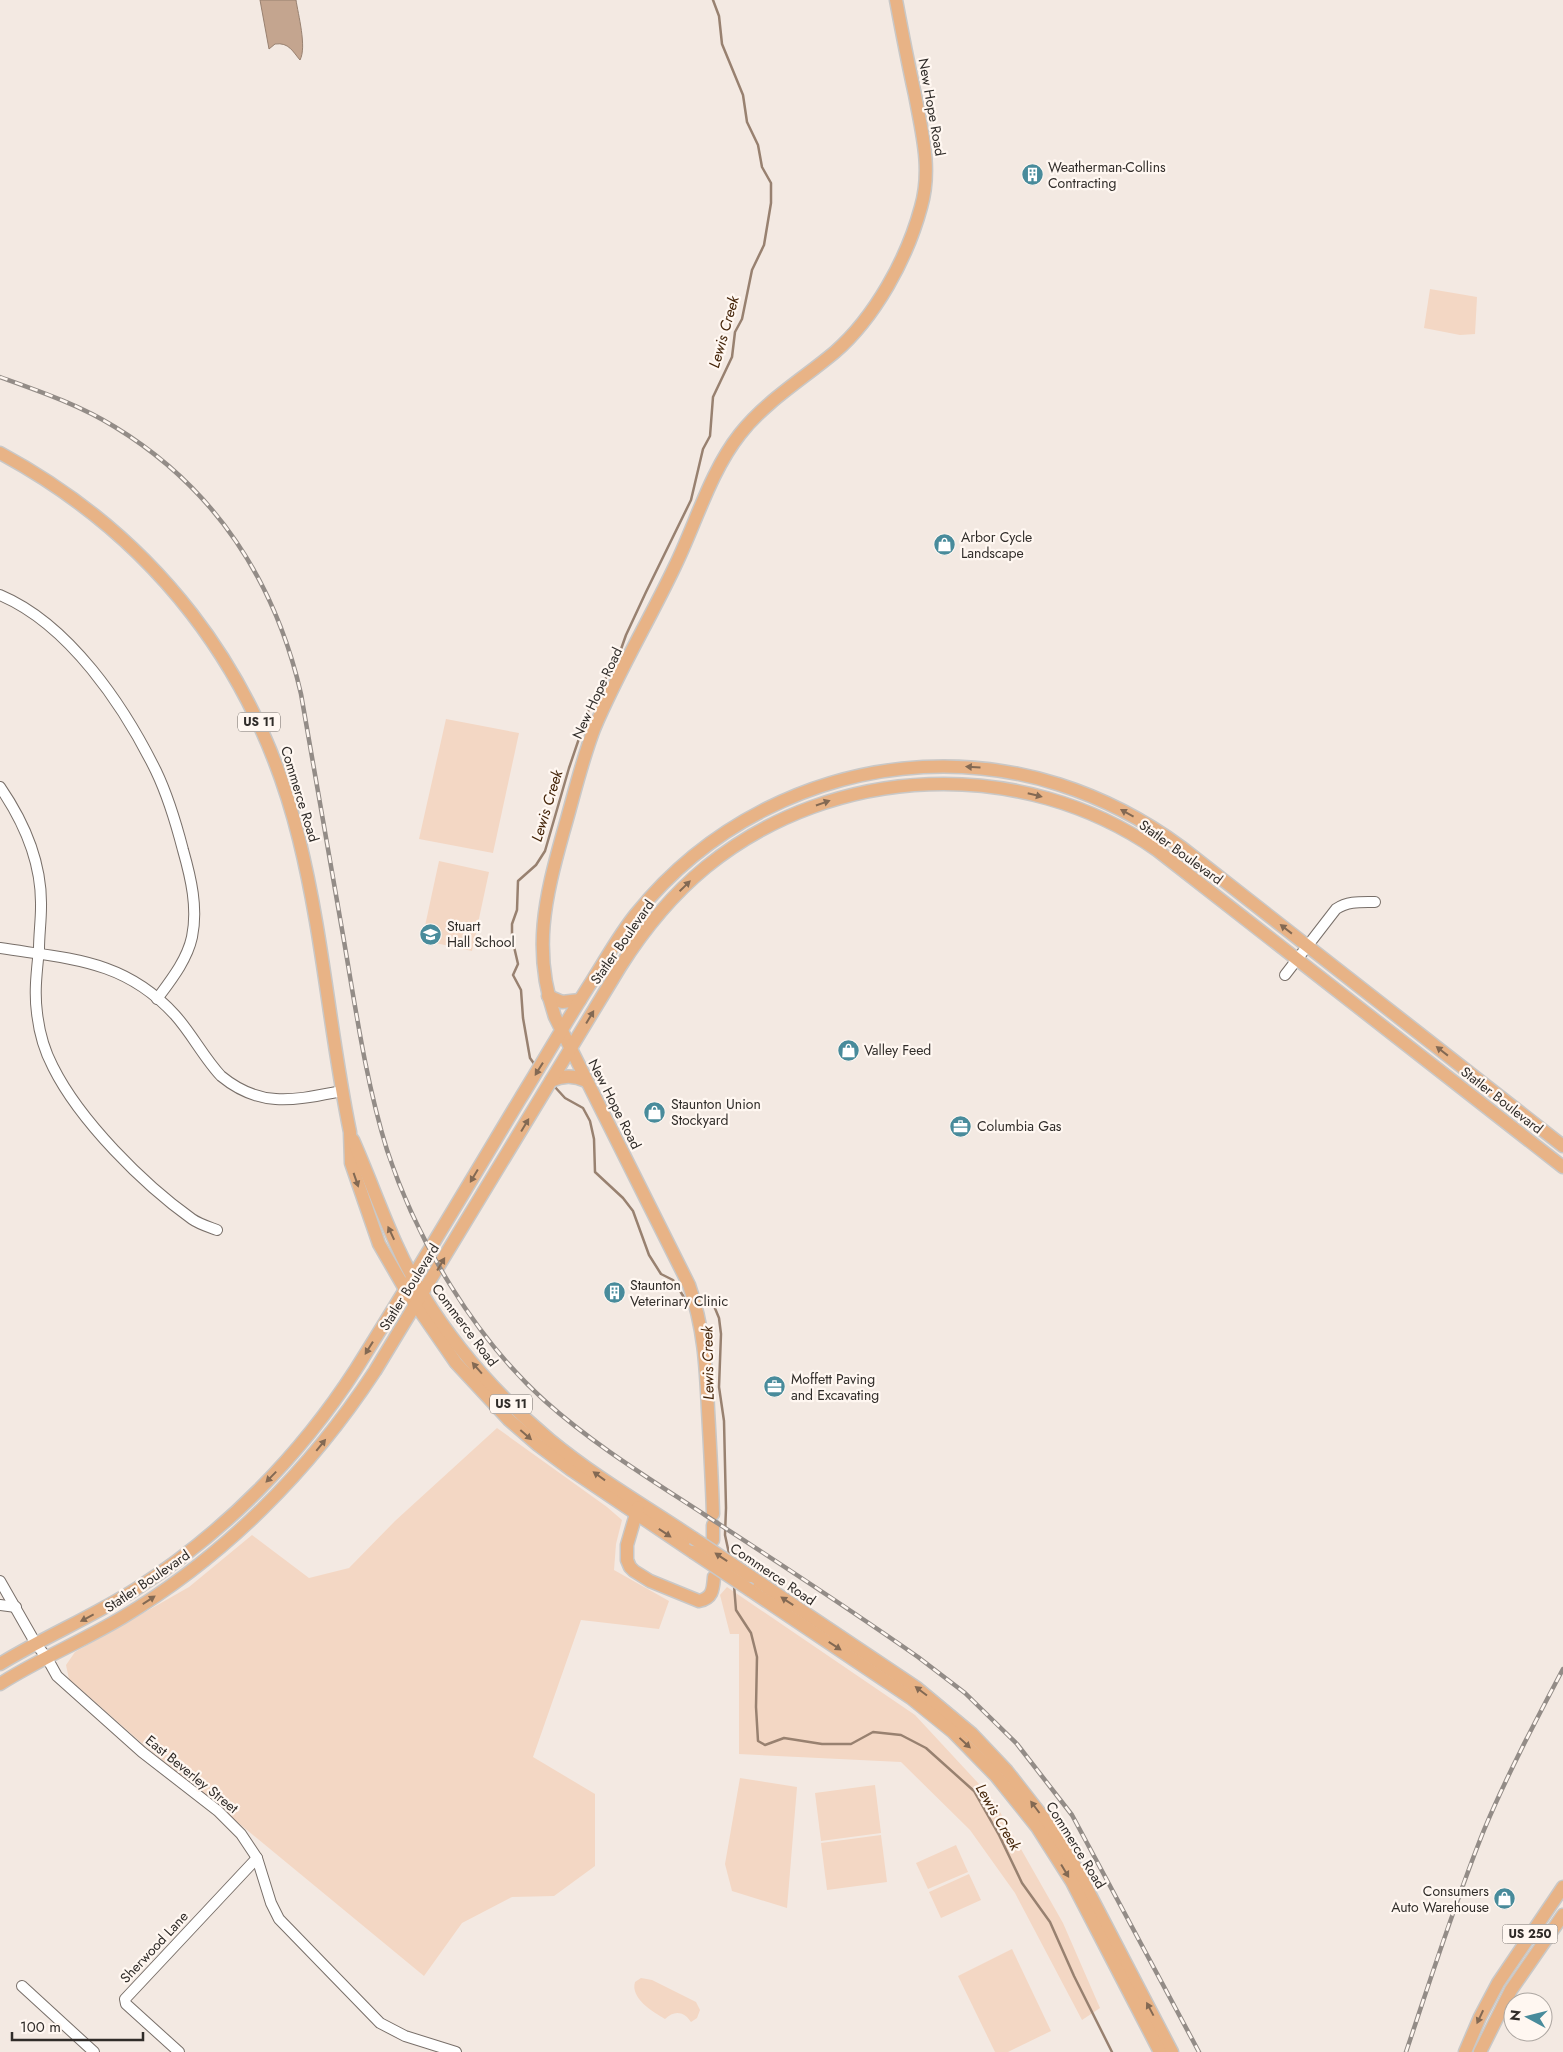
<svg xmlns="http://www.w3.org/2000/svg" width="1563" height="2052" font-family="Jost,sans-serif">
<rect width="100%" height="100%" fill="#f3e9e2"/>
<g fill="#f3d7c4">
<polygon points="1430,289 1477,297 1475,334 1460,335 1424,328"/>
<polygon points="446,719 519,733 493,853 419,839"/>
<polygon points="439,861 489,872 472,951 422,940"/>
<polygon points="497,1428 607,1507 622,1520 616,1544 614,1570 669,1601 659,1629 581,1620 533,1757 595,1794 595,1866 554,1896 512,1897 462,1923 424,1976 144,1745 69,1679 66,1665 75,1652 189,1587 252,1535 309,1578 349,1568 395,1521"/>
<polygon points="727,1587 915,1715 992,1798 1063,1923 1100,2008 1082,2020 1015,1893 970,1830 901,1762 739,1754 739,1634 730,1634 720,1595"/>
<polygon points="740,1778 797,1787 787,1908 732,1891 725,1864"/>
<polygon points="875,1785 881,1833 821,1841 815,1793"/>
<polygon points="881,1835 887,1882 827,1890 821,1843"/>
<polygon points="956,1845 968,1872 928,1889 916,1863"/>
<polygon points="969,1874 981,1900 941,1918 929,1892"/>
<polygon points="1012,1949 1051,2031 1008,2052 995,2052 958,1976"/>
<path d="M641,1978L652,1980L696,2002L700,2010L697,2018L691,2022C684,2011 674,2010 665,2019C653,2012 630,1998 635,1982Z"/>
</g>
<path fill="#c4a58f" stroke="#988170" d="M260,0H296C298,14 307,47 300,60C293,52 289,42 275,44L269,49Z"/>
<g fill="none" stroke-linecap="round" stroke-linejoin="round">
<g stroke="#988170" stroke-width="2.5">
<polyline points="535,1065 530,1058 523,1018 521,990 513,975 518,964 512,938 512,924 517,910 518,881 536,865 545,851 569,768 589,709 620,652 626,635 646,592 691,500 703,449 710,436 713,397 732,357 735,332 742,319 752,270 764,245 771,203 771,183 762,167 758,145 747,122 743,95 722,44 719,16 713,0"/>
<polyline points="554,1086 565,1098 583,1108 590,1121 594,1139 595,1172 623,1198 633,1211 649,1255 661,1274 673,1280 687,1302 691,1301"/>
<polyline points="699,1298 705,1296 712,1301 719,1318 721,1334 719,1387 724,1421 726,1508 725,1535 730,1558"/>
<polyline points="734,1585 736,1610 751,1633 757,1657 756,1707 758,1741 765,1745 784,1738 822,1744 851,1744 873,1732 901,1735 926,1748 974,1791 999,1835 1022,1883 1050,1922 1074,1976 1112,2052"/>
</g>
<defs>
<g id="minor">
<path d="M0,595C69,624 124,706 156,771C168,796 176,823 183,850C191,878 198,908 192,937C187,960 171,980 157,999"/>
<path d="M0,787C24,822 42,864 41,907C41,921 39,935 39,949C37,970 34,991 37,1013C39,1031 44,1050 53,1067C80,1121 143,1184 192,1219C199,1224 209,1227 217,1230"/>
<path d="M0,948C69,959 124,959 175,1015C192,1034 204,1058 221,1076C261,1109 295,1100 342,1091"/>
<path d="M1285,975L1336,909C1348,901 1360,902 1375,902"/>
<polyline points="0,1581 36,1644 47,1658 57,1676 142,1752 218,1811 241,1834 257,1858 271,1903 279,1919 380,2023 405,2036 456,2052"/>
<polyline points="0,1605 16,1607"/>
<polyline points="22,1986 94,2052"/>
<polyline points="179,2052 126,2004 125,1999 257,1858"/>
</g>
<g id="major">
<path d="M0,453C154,536 257,669 299,839C323,935 330,1035 350,1132L351,1163L379,1244L405,1289L456,1363L508,1419L538,1445L570,1469L693,1552"/>
<polyline points="548,996 562,1002 580,1000"/>
<path d="M551,1081C563,1075 574,1075 586,1081"/>
<path d="M353,1140C376,1192 393,1247 423,1295C457,1350 501,1399 550,1440C595,1477 645,1506 693,1538"/>
<path d="M638,1507L627,1545V1560L630,1567L634,1571L650,1581L699,1601C713,1598 713,1589 714,1577"/>
<path d="M713,1514C712,1480 710,1445 708,1410C706,1367 704,1327 689,1285L555,1017C532,951 545,898 563,833C573,799 581,763 594,729C617,674 649,621 675,566C696,523 710,472 740,434C766,401 803,379 835,352C875,317 907,259 921,207C932,169 922,133 915,95C908,63 902,32 896,0"/>
<polyline points="713,1540 713,1525"/>
<polyline points="750,1576 917,1688 971,1733 1007,1771 1043,1817 1075,1866 1172,2052"/>
<polyline points="750,1590 911,1698 953,1732 996,1776 1037,1827 1072,1882 1160,2052"/>
<path d="M0,1664C44,1637 92,1617 136,1589C224,1533 300,1456 356,1369C412,1280 466,1189 520,1099C544,1060 567,1020 592,981C606,959 619,935 636,914C706,827 811,773 923,767C1017,762 1106,792 1181,847L1563,1146"/>
<path d="M0,1684C39,1659 83,1641 123,1617C225,1556 310,1470 375,1371L620,967C644,929 672,895 706,867C834,763 1022,756 1157,850L1563,1167"/>
<polyline points="1465,2052 1480,2017 1498,1983 1563,1887"/>
<polyline points="1480,2052 1511,1990 1563,1915"/>
</g>
</defs>
<use href="#minor" stroke="#786f69" stroke-width="12"/>
<use href="#major" stroke="#c9c8c7" stroke-width="15"/>
<use href="#minor" stroke="#fff" stroke-width="10"/>
<use href="#major" stroke="#e8b386" stroke-width="12"/>
<defs>
<g id="rail">
<path d="M0,377C39,391 80,405 115,427C215,488 275,581 301,694C315,776 330,858 344,941C356,1011 366,1082 387,1150C417,1241 474,1337 545,1401C594,1445 650,1479 705,1515C776,1561 848,1608 918,1657L965,1693L1017,1744L1072,1815L1199,2052"/>
<path d="M1406,2052C1431,1978 1455,1902 1484,1830C1507,1775 1535,1722 1563,1669"/>
</g>
</defs>
<use href="#rail" stroke="#938c87" stroke-width="4.5"/>
<use href="#rail" stroke="#fff7f1" stroke-width="2.5" stroke-dasharray="8" stroke-linecap="butt"/>
<defs>
<g id="major-bridge">
<polyline points="693,1538 750,1576"/>
<polyline points="693,1552 750,1590"/>
</g>
</defs>
<use href="#major-bridge" stroke="#c9c8c7" stroke-width="15" stroke-linecap="butt"/>
<use href="#major-bridge" stroke="#e8b386" stroke-width="12"/>
</g>
<defs><path id="oneway-solid" d="M-6-.8H1V-3.2L6.5 0L1 3.2V.8H-6Z" transform="scale(1.25)"/></defs>
<g fill="#836953">
<use href="#oneway-solid" transform="translate(973 767) rotate(-176)"/>
<use href="#oneway-solid" transform="translate(1035 795) rotate(14)"/>
<use href="#oneway-solid" transform="translate(823 803) rotate(-19)"/>
<use href="#oneway-solid" transform="translate(1127 813) rotate(-151)"/>
<use href="#oneway-solid" transform="translate(685 886) rotate(-44)"/>
<use href="#oneway-solid" transform="translate(1286 929) rotate(-142)"/>
<use href="#oneway-solid" transform="translate(590 1017) rotate(-59)"/>
<use href="#oneway-solid" transform="translate(1442 1051) rotate(-142)"/>
<use href="#oneway-solid" transform="translate(539 1069) rotate(122)"/>
<use href="#oneway-solid" transform="translate(525 1125) rotate(-59)"/>
<use href="#oneway-solid" transform="translate(474 1176) rotate(121)"/>
<use href="#oneway-solid" transform="translate(356 1180) rotate(71)"/>
<use href="#oneway-solid" transform="translate(391 1233) rotate(-115)"/>
<use href="#oneway-solid" transform="translate(441 1264) rotate(-59)"/>
<use href="#oneway-solid" transform="translate(369 1348) rotate(122)"/>
<use href="#oneway-solid" transform="translate(477 1368) rotate(-131)"/>
<use href="#oneway-solid" transform="translate(526 1435) rotate(41)"/>
<use href="#oneway-solid" transform="translate(321 1445) rotate(-51)"/>
<use href="#oneway-solid" transform="translate(599 1476) rotate(-144)"/>
<use href="#oneway-solid" transform="translate(271 1477) rotate(134)"/>
<use href="#oneway-solid" transform="translate(665 1533) rotate(34)"/>
<use href="#oneway-solid" transform="translate(721 1557) rotate(-146)"/>
<use href="#oneway-solid" transform="translate(149 1600) rotate(-33)"/>
<use href="#oneway-solid" transform="translate(787 1601) rotate(-147)"/>
<use href="#oneway-solid" transform="translate(87 1618) rotate(152)"/>
<use href="#oneway-solid" transform="translate(835 1646) rotate(33)"/>
<use href="#oneway-solid" transform="translate(921 1691) rotate(-143)"/>
<use href="#oneway-solid" transform="translate(965 1743) rotate(43)"/>
<use href="#oneway-solid" transform="translate(1035 1807) rotate(-127)"/>
<use href="#oneway-solid" transform="translate(1065 1871) rotate(59)"/>
<use href="#oneway-solid" transform="translate(1150 2009) rotate(-118)"/>
<use href="#oneway-solid" transform="translate(1480 2017) rotate(115)"/>
</g>
<defs>
<symbol id="building-disc" viewBox="-11 -11 22 22"><circle r="9.5" fill="#488b9b" stroke="#fff7f1"/><path d="M-4-6H4V6H1V3H-1V6H-4ZM-2.5-4.3h1.7v1.8h-1.7ZM.8-4.3h1.7v1.8H.8ZM-2.5-1h1.7V.8h-1.7ZM.8-1h1.7V.8H.8Z" fill="#fff"/></symbol>
<symbol id="shop-disc" viewBox="-11 -11 22 22"><circle r="9.5" fill="#488b9b" stroke="#fff7f1"/><path d="M-5-2.5h2.3a2.7 3.5 0 0 1 5.4 0H5L5.5 6h-11ZM-1.5-2.5h3a1.5 2.3 0 0 0-3 0Z" fill="#fff"/></symbol>
<symbol id="school-disc" viewBox="-11 -11 22 22"><circle r="9.5" fill="#488b9b" stroke="#fff7f1"/><path d="M0-5L7-2L0 1L-7-2ZM-4 1L0 2.5L4 1V4Q0 6-4 4Z" fill="#fff"/></symbol>
<symbol id="office-disc" viewBox="-11 -11 22 22"><circle r="9.5" fill="#488b9b" stroke="#fff7f1"/><path d="M-6-3h4V-5.5h4V-3h4V5H-6ZM-1-4.5V-3h2v-1.5ZM-6 0V1H6V0Z" fill="#fff"/></symbol>
</defs>
<g fill-rule="evenodd">
<use href="#building-disc" x="1020" y="162" width="25" height="25"/>
<use href="#shop-disc" x="932" y="532" width="25" height="25"/>
<use href="#school-disc" x="418" y="922" width="25" height="25"/>
<use href="#shop-disc" x="836" y="1038" width="25" height="25"/>
<use href="#shop-disc" x="642" y="1100" width="25" height="25"/>
<use href="#office-disc" x="948" y="1114" width="25" height="25"/>
<use href="#building-disc" x="602" y="1280" width="25" height="25"/>
<use href="#office-disc" x="762" y="1374" width="25" height="25"/>
<use href="#shop-disc" x="1492" y="1886" width="25" height="25"/>
</g>
<g text-anchor="middle" stroke-width="4.5" stroke-linejoin="round" paint-order="stroke">
<g fill="#fff7f1" stroke="#6e6965" stroke-width="1">
<rect x="238" y="712.5" width="42" height="19" rx="4"/>
<rect x="490" y="1394.5" width="42" height="19" rx="4"/>
<rect x="1502.5" y="1924.5" width="55" height="19" rx="4"/>
</g>
<g font-size="12" font-weight="bold" fill="#302c29">
<text x="259" y="726">US 11</text>
<text x="511" y="1408">US 11</text>
<text x="1530" y="1938">US 250</text>
</g>
<g font-size="14" fill="#302c29" stroke="#fff7f1">
<text transform="translate(932 107) rotate(80)" y="5">New Hope Road</text>
<text transform="translate(597 693) rotate(-65)" y="5">New Hope Road</text>
<text transform="translate(300 794) rotate(73)" y="5">Commerce Road</text>
<text transform="translate(1181 852) rotate(36)" y="5">Statler Boulevard</text>
<text transform="translate(622 942) rotate(-55)" y="5">Statler Boulevard</text>
<text transform="translate(1502 1100) rotate(38)" y="5">Statler Boulevard</text>
<text transform="translate(615 1104) rotate(63)" y="5">New Hope Road</text>
<text transform="translate(409 1287) rotate(-58)" y="5">Statler Boulevard</text>
<text transform="translate(465 1325) rotate(53)" y="5">Commerce Road</text>
<text transform="translate(773 1574) rotate(34)" y="5">Commerce Road</text>
<text transform="translate(147 1581) rotate(-34)" y="5">Statler Boulevard</text>
<text transform="translate(192 1774) rotate(39)" y="5">East Beverley Street</text>
<text transform="translate(1076 1845) rotate(58)" y="5">Commerce Road</text>
<text transform="translate(154 1947) rotate(-47)" y="5">Sherwood Lane</text>
</g>
<g font-size="14" fill="#302c29" stroke="#fff7f1" text-anchor="start">
<text x="1048" y="172">Weatherman-Collins<tspan x="1048" dy="16">Contracting</tspan></text>
<text x="961" y="542">Arbor Cycle<tspan x="961" dy="16">Landscape</tspan></text>
<text x="447" y="931">Stuart<tspan x="447" dy="16">Hall School</tspan></text>
<text x="864" y="1055">Valley Feed</text>
<text x="671" y="1109">Staunton Union<tspan x="671" dy="16">Stockyard</tspan></text>
<text x="977" y="1131">Columbia Gas</text>
<text x="630" y="1290">Staunton<tspan x="630" dy="16">Veterinary Clinic</tspan></text>
<text x="791" y="1384">Moffett Paving<tspan x="791" dy="16">and Excavating</tspan></text>
<text x="1489" y="1896" text-anchor="end">Consumers<tspan x="1489" dy="16">Auto Warehouse</tspan></text>
</g>
<g font-size="15" font-style="italic" fill="#452509" stroke="#fff7f1">
<text transform="translate(724 332) rotate(-74)" y="5">Lewis Creek</text>
<text transform="translate(547 806) rotate(-73)" y="5">Lewis Creek</text>
<text transform="translate(708 1363) rotate(-91)" y="5">Lewis Creek</text>
<text transform="translate(998 1817) rotate(60)" y="5">Lewis Creek</text>
</g>
</g>
<g transform="translate(1528 2017) rotate(277)"><circle r="24" fill="#fff7f1" stroke="#aca6a1"/>
<path d="M0-4L9 19L0 12L-9 19Z" fill="#488b9b"/>
<text y="-8" font-size="14" font-weight="bold" text-anchor="middle" fill="#302c29">N</text>
</g>
<path d="M12 2032v8h131v-8" fill="none" stroke="#302c29" stroke-width="2.5"/>
<text x="20" y="2032" font-size="15" fill="#302c29" stroke="#fff7f1" stroke-width="4" paint-order="stroke">100 m</text>
</svg>
